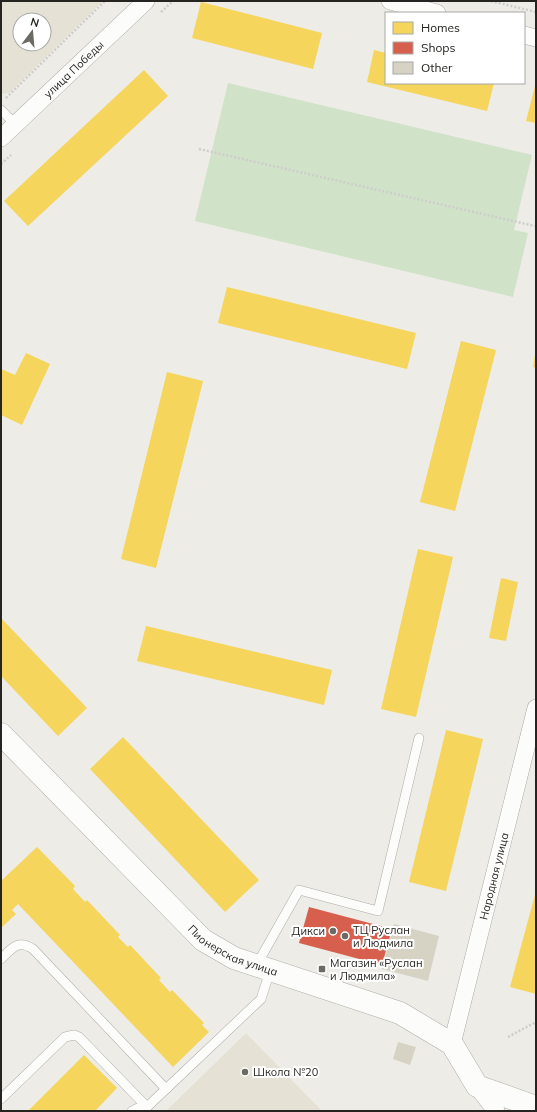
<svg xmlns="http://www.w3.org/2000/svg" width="537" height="1112" font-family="Mulish,sans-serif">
<rect width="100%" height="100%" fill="#edece6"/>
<g fill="#e5e2d5" fill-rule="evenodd">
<path d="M1,1H103L9,93L1,94ZM20,20H44V44H20Z"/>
<polygon points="246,1033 322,1111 166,1111"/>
</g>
<polygon fill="#d0e2c8" points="228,83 532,155 514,230 528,233 513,297 195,221"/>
<g fill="#f6d55c">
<polygon points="201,2 322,33 313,69 192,38"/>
<polygon points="374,50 386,53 386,83 494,83 487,111 367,82"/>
<polygon points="144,70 168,96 28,226 4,201"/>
<polygon points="535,86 536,86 536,123 526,121"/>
<polygon points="227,287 416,333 407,369 218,323"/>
<polygon points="461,341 496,350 455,511 420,502"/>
<polygon points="26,353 50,364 22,425 1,415 1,369 15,375"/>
<polygon points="535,355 536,355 536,368 533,367"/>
<polygon points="167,372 203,381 156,568 121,559"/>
<polygon points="418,549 453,557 416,717 381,709"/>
<polygon points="501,578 518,582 506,641 489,638"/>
<polygon points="1,618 87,708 58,736 1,676"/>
<polygon points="146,626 332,670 324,705 137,661"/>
<polygon points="446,730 483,739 446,891 409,882"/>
<polygon points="123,737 259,880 225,912 90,769"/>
<polygon points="37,847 75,886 73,889 85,902 87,900 120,935 118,937 128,947 130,945 161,978 159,980 170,992 172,990 204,1023 202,1025 209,1032 173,1067 18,904 12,910 16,914 1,928 1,881"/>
<polygon points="536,891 536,994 510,987"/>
<polygon points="84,1055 117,1088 95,1111 28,1111"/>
</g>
<polygon fill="#d6604d" points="309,907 392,929 382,965 299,943"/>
<g fill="#d6d3c5">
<polygon points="394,924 439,936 428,981 382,969"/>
<polygon points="398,1042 416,1047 410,1065 393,1059"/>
</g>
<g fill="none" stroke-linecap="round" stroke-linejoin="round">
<defs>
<g id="service">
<polyline points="1,110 15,124"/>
<path d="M1,959C12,948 18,939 33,949L166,1089"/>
<polyline points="256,966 299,890 378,911 419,738"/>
<polyline points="1,1099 65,1037 74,1035 79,1037 147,1107 138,1108 132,1111"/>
<polyline points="147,1107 261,999 270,971"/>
</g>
<g id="minor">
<polyline points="390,1 437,13"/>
<polyline points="524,35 536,38"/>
<path id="s1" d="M1,138L146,1"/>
<path id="s2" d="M452,1044L536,708"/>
<polyline points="477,1086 496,1111"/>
</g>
<g id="tertiary">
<path id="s3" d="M1,734L203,940L234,958L400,1013L452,1044L477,1086L536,1107"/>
</g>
</defs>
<use href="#service" stroke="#adaca7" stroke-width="10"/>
<use href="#minor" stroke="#adaca7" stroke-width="18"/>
<use href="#tertiary" stroke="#adaca7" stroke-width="23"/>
<g stroke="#cecdcb" stroke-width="2.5" stroke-dasharray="2 2" stroke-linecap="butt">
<polyline points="491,1 536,12"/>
<polyline points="161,12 173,1"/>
<polyline points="6,98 105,1"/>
<polyline points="199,149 535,226"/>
<polyline points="1,164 11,155"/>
<polyline points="508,1037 536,1022"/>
</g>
<use href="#service" stroke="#fcfcfb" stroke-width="9"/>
<use href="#minor" stroke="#fcfcfb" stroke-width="17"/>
<use href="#tertiary" stroke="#fcfcfb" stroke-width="22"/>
</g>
<g fill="#6b6a65" stroke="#fff" stroke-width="1.5">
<circle cx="333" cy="931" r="4"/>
<circle cx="345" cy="936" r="4"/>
<rect x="318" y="965" width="8" height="8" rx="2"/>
<circle cx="245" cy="1072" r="4"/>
</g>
<g text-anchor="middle" stroke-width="4" stroke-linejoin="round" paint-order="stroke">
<g font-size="11" fill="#252420" stroke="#fff">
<text dy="4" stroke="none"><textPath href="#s1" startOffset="100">улица Победы</textPath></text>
<text dy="4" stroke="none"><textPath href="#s2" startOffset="173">Народная улица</textPath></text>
<text dy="4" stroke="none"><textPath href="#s3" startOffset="320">Пионерская улица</textPath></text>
</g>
<g font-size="11" fill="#252420" stroke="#fff" text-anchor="start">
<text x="353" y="934">ТЦ Руслан<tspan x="353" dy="13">и Людмила</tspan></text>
<text x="325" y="935" text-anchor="end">Дикси</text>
<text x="330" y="967">Магазин «Руслан<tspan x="330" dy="13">и Людмила»</tspan></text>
<text x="253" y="1076">Школа №20</text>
</g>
</g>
<rect width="537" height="1112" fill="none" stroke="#252420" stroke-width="4"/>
<rect x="385" y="12" width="140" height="72" fill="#ffffff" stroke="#a8a7a6"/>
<rect x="393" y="22" width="20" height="12" fill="#f6d55c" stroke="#a8a7a6"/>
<text x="421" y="32" font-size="12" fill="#252420">Homes</text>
<rect x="393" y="42" width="20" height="12" fill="#d6604d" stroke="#a8a7a6"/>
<text x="421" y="52" font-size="12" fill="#252420">Shops</text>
<rect x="393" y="62" width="20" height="12" fill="#d6d3c5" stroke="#a8a7a6"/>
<text x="421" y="72" font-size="12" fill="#252420">Other</text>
<g transform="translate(32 32) rotate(16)"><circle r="19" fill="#ffffff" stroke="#a8a7a6"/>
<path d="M0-3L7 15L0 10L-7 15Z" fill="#6b6a65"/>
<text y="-6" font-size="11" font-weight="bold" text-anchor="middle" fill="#252420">N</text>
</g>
</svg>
